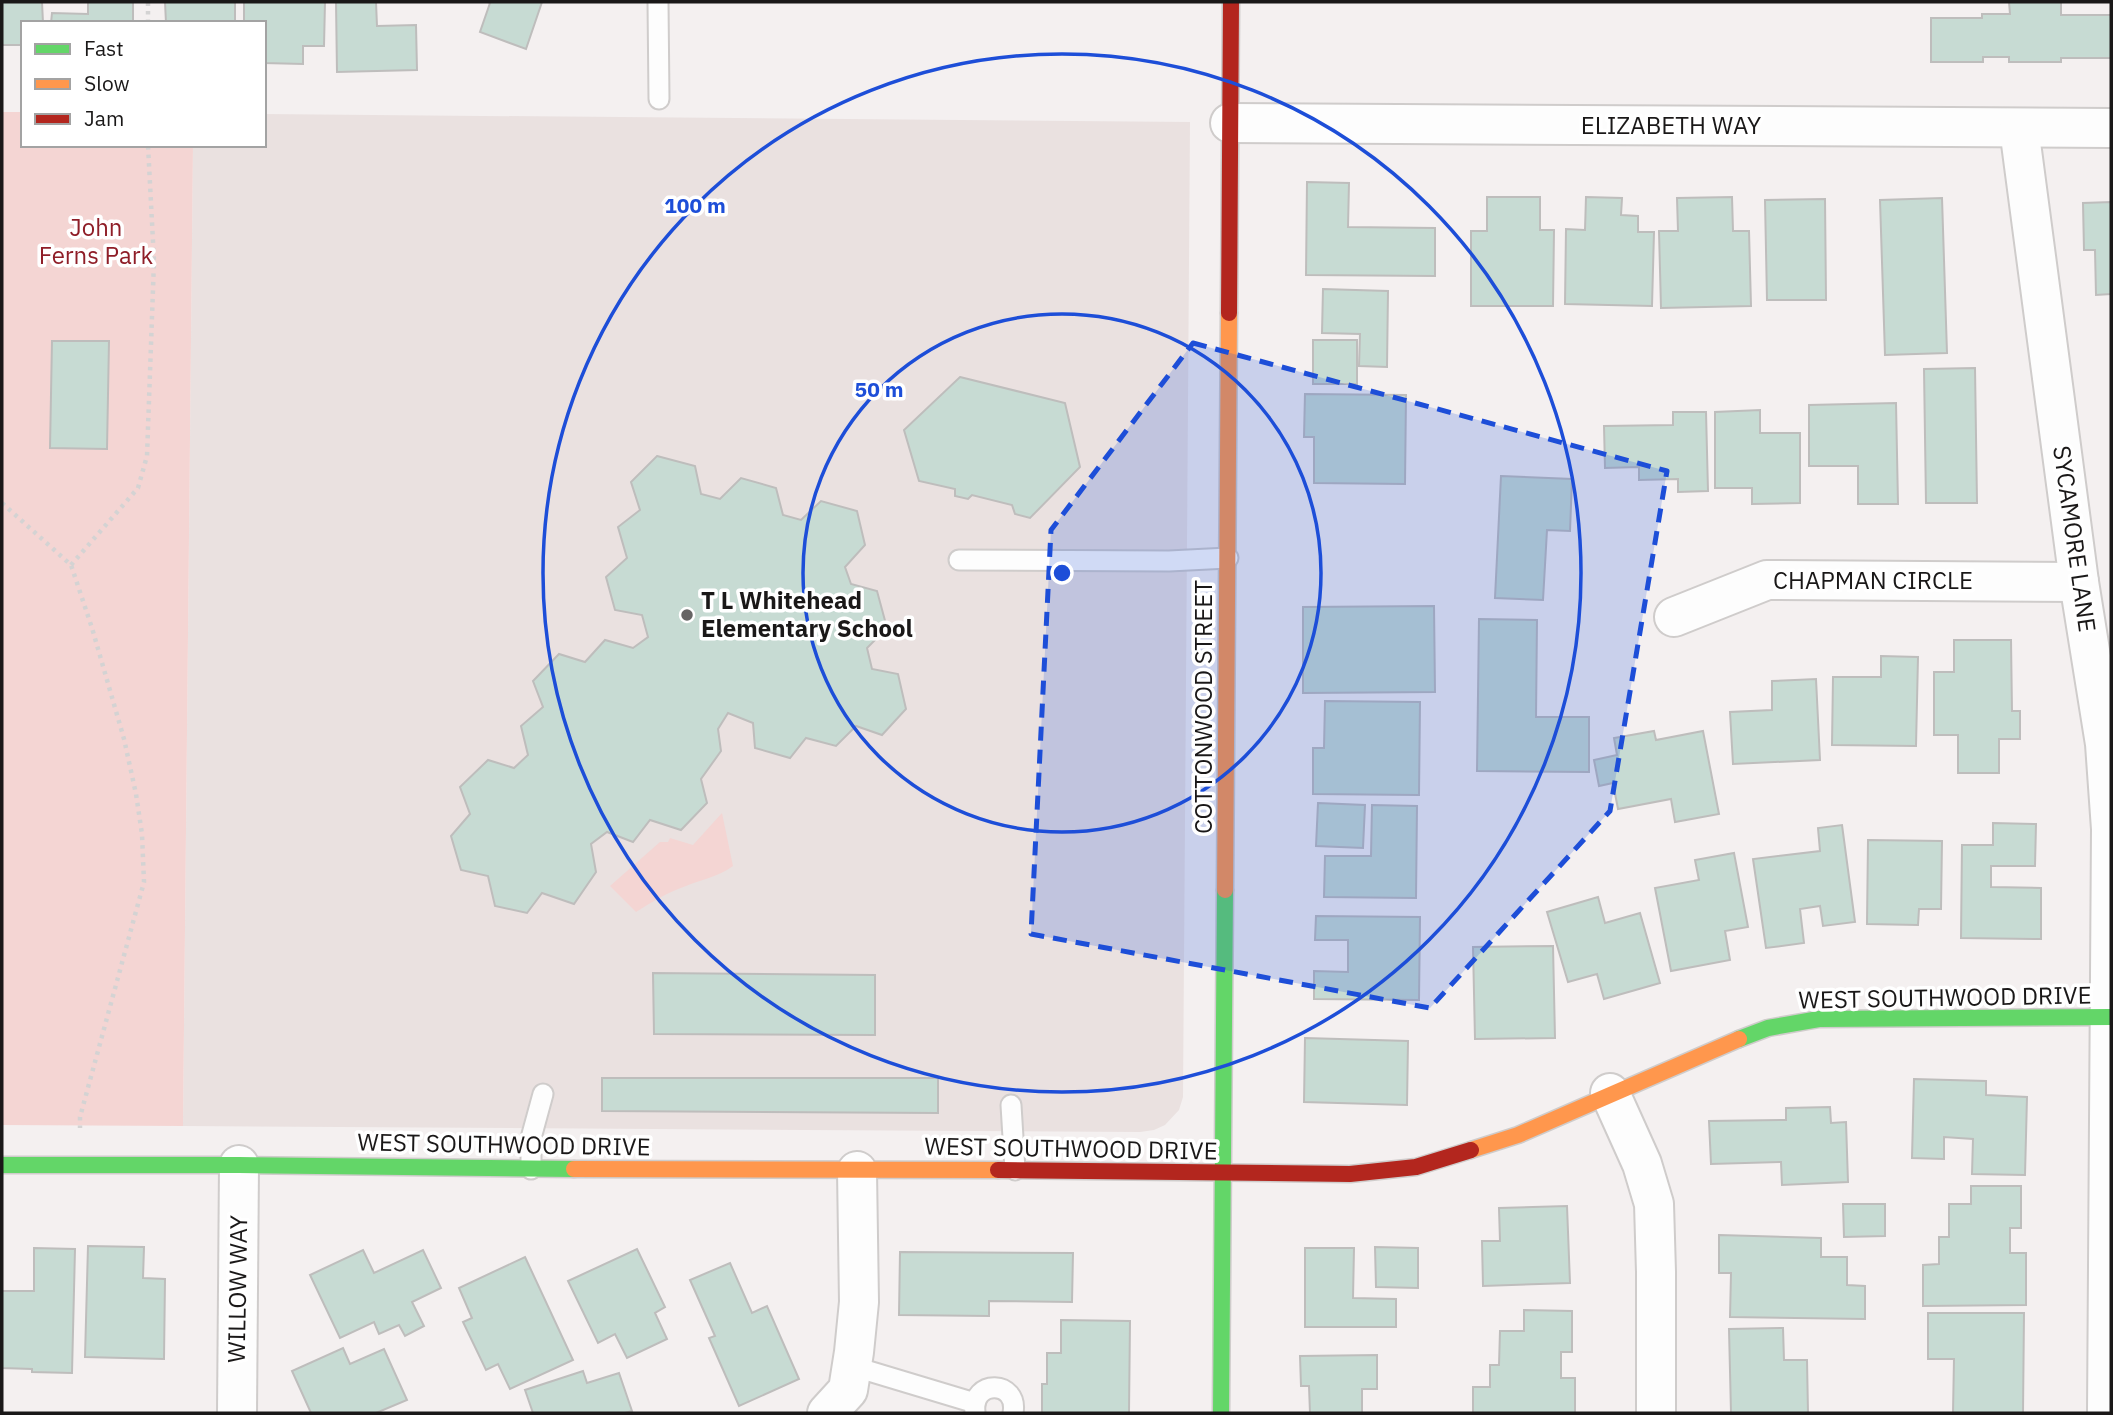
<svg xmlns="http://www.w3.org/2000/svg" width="2113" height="1415" font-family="'IBM Plex Sans',sans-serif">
<rect width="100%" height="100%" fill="#f4f0f0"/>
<polygon fill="#eae1e0" points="264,114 1190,122 1183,1097 1179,1110 1165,1125 1154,1130 1140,1132 183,1126 193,145 264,145"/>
<g fill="#f4d5d3">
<polygon points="2,112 23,112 23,145 193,145 183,1126 2,1125"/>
<path d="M722,813L733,866C718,877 703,879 686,886C668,892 652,902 636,912L610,886L660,842H668L670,838L693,845Z"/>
</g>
<g fill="#c7dbd3" stroke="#bebdbc" stroke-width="2">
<polygon points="2,2 42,2 43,23 23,23 23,45 2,45"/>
<polygon points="88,2 133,2 133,23 51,23 52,13 88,14"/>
<polygon points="165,2 235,2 235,23 166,23"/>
<polygon points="244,2 325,2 324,46 303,46 303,64 264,63 264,23 244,23"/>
<polygon points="336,2 376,2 377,26 416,25 417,70 337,72"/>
<polygon points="488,2 542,2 526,49 480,32 490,3"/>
<polygon points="2009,2 2061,2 2061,15 2111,15 2111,58 2061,58 2061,62 2009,62 2009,57 1983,57 1983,62 1931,62 1931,18 1982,18 1982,14 2010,14"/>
<polygon points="1307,182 1349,183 1348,227 1435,228 1435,276 1306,275"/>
<polygon points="1487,197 1540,197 1540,230 1554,230 1553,306 1471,306 1471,231 1487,231"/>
<polygon points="1586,197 1622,198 1621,215 1638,216 1638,232 1654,232 1652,306 1565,304 1566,229 1585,230"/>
<polygon points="1732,197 1733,231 1749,231 1751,306 1661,308 1659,231 1678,231 1677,198"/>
<polygon points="1942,198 1947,353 1885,355 1880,200"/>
<polygon points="1825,199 1826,300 1767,300 1765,200"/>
<polygon points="2111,202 2111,294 2096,295 2095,250 2084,250 2083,203"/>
<polygon points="1323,289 1388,291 1387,367 1359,366 1360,334 1322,333"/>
<rect x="1313" y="340" width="44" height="44"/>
<polygon points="52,341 109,341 107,449 50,448"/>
<polygon points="1975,368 1977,503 1926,503 1924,369"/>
<polygon points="960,377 1065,403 1080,467 1030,518 1015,514 1012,505 972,495 968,499 955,496 955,489 919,481 904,430"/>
<polygon points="1305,394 1406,395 1405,484 1314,483 1314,437 1304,437"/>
<polygon points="1896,403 1898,504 1858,504 1858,466 1809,466 1809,405"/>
<polygon points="1760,410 1760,433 1800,433 1800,503 1752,504 1752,488 1715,488 1715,412"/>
<polygon points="1673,412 1706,412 1708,491 1678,492 1678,479 1639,480 1639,467 1605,468 1604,426 1673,425"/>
<polygon points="657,456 695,466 701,494 720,499 741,478 776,488 783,515 801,520 821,501 857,511 865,545 845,567 851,584 877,591 887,628 867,648 872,669 898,674 906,709 882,735 856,726 836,746 806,738 790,758 755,748 753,723 728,713 718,729 721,751 701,779 707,803 681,830 650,820 633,842 607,832 591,844 596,872 574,904 542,893 527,913 495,906 488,876 461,870 451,836 470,814 460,787 488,760 514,768 528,755 521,726 543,707 533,681 559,654 585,662 605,640 633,648 648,637 642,615 615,610 606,577 627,558 618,527 640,510 631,482"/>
<polygon points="1501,476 1572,479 1570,531 1547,530 1543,600 1495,598"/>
<polygon points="1434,606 1435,692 1303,693 1303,607"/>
<polygon points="1479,619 1537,620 1536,717 1589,717 1589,772 1477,771"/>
<polygon points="1954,640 2011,640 2012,711 2020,711 2020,739 1999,739 1999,773 1958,773 1958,735 1934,735 1934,672 1954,672"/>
<polygon points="1881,656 1918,657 1916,746 1832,745 1833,677 1881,677"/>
<polygon points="1816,679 1820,760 1733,764 1730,712 1772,710 1772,681"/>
<polygon points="1325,701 1420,702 1419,795 1313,794 1313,748 1324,748"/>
<polygon points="1654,731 1656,740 1703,731 1719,814 1675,822 1671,799 1618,809 1613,783 1599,786 1594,760 1617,755 1614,738"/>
<polygon points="1318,803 1365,805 1363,848 1316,846"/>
<polygon points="1372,805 1417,806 1416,898 1324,897 1325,856 1371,856"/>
<polygon points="1993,823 2036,824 2035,866 1991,866 1991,887 2041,888 2041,939 1961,938 1962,845 1993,845"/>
<polygon points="1842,825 1855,922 1823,926 1820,906 1800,909 1804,943 1766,948 1753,859 1820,851 1818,828"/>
<polygon points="1868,840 1942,841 1941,909 1919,909 1918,925 1867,924"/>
<polygon points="1734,853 1748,927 1725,931 1730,960 1671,971 1655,888 1699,880 1695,860"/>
<polygon points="1598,897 1605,923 1640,913 1660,983 1604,999 1597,974 1568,982 1547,912"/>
<polygon points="1316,916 1420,917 1419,1000 1314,999 1314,971 1348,972 1348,940 1315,940"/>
<polygon points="1553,946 1555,1038 1475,1039 1473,947"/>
<polygon points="653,973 875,975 875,1035 654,1034"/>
<polygon points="1305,1038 1408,1041 1407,1105 1304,1102"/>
<polygon points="602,1078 938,1078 938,1113 602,1111"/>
<polygon points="1914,1079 1986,1081 1986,1095 2027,1097 2025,1175 1972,1174 1973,1139 1944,1137 1944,1159 1912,1158"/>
<polygon points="1830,1107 1831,1123 1846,1122 1848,1182 1782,1185 1781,1162 1711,1164 1709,1121 1786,1120 1786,1108"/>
<polygon points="1971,1186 2021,1186 2021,1228 2010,1228 2010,1253 2026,1253 2026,1305 1923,1306 1923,1265 1939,1264 1939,1237 1949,1237 1949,1204 1971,1204"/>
<polygon points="1843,1204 1885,1204 1885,1236 1844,1237"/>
<polygon points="1567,1206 1570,1283 1483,1286 1482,1241 1500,1241 1499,1208"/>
<polygon points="1719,1235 1821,1238 1821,1257 1847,1257 1847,1285 1865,1286 1865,1319 1730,1317 1731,1273 1719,1273"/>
<polygon points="88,1246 144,1247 143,1278 165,1279 164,1359 85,1357"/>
<polygon points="1375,1247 1418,1248 1418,1288 1376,1287"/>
<polygon points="34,1248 75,1249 72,1373 32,1372 32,1369 2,1368 2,1291 34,1291"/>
<polygon points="1305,1248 1354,1248 1353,1298 1396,1299 1396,1327 1305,1327"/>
<polygon points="637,1249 665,1307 655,1313 667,1339 627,1358 615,1334 598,1343 568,1281"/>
<polygon points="363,1250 374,1273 423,1250 441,1288 412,1302 424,1326 405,1336 399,1325 379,1334 374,1322 340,1338 310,1275"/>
<polygon points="900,1252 1073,1253 1072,1302 989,1301 989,1316 899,1315"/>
<polygon points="525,1257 573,1360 510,1389 498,1364 486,1370 463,1322 472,1318 459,1288"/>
<polygon points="730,1263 752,1313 767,1306 799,1379 739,1406 709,1338 715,1336 690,1280"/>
<polygon points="1524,1310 1572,1311 1572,1352 1561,1352 1561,1378 1575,1378 1575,1413 1473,1413 1473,1387 1490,1387 1490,1365 1499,1365 1500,1331 1524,1331"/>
<polygon points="1928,1313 2024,1313 2023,1413 1953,1413 1954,1359 1928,1359"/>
<polygon points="1061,1320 1130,1321 1129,1413 1042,1413 1042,1384 1047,1384 1047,1353 1061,1353"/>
<polygon points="1783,1328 1784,1360 1807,1360 1808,1413 1731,1413 1729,1329"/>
<polygon points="343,1348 350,1364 384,1349 407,1400 376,1413 311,1413 292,1371"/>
<polygon points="1377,1355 1377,1389 1362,1389 1362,1413 1310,1413 1309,1386 1301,1386 1300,1356"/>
<polygon points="583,1371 587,1383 619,1373 632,1411 625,1413 533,1413 525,1390"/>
</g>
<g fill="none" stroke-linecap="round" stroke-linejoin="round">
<defs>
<g id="lane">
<polyline points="658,2 659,99"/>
<polyline points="959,560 1169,561 1228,558"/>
<polyline points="1011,1105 1015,1170"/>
<polyline points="531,1169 531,1138 543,1094"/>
<polyline points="852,1366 975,1403"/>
<path d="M975,1412C971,1379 1019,1380 1013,1413"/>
</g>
<g id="street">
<polyline points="1230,123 2111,128"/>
<polyline points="2019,128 2079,582 2105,744 2111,829 2107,1413"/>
<polyline points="1674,617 1767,580 2079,582"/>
<polyline points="1610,1093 1642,1164 1654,1204 1656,1272 1656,1413"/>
<polyline points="237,1413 239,1165"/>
<polyline points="827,1413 848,1390 854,1352 859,1302 857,1171"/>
</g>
<g id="fast">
<polyline points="1739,1039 1768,1028 1819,1019 2111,1017"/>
<polyline points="2,1165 239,1165 574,1169"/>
<polyline points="1221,1413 1225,890"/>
</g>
<g id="slow">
<polyline points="1225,890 1229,313"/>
<polyline points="1471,1150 1518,1135 1739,1039"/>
<polyline points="574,1169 998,1170"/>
</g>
<g id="jam">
<polyline points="1229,313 1231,2"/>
<polyline points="998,1170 1350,1174 1416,1167 1471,1150"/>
</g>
</defs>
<use href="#lane" stroke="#cfcccb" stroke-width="23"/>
<use href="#street" stroke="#cfcccb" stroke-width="42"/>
<use href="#fast" stroke="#cfcccb" stroke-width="19"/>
<use href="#slow" stroke="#cfcccb" stroke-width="19"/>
<use href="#jam" stroke="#cfcccb" stroke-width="19"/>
<g stroke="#d4d3d3" stroke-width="4.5" stroke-dasharray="3.5 5" stroke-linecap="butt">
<polyline points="148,23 148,2"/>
<polyline points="2,503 71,565 92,628 124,739 136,794 142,834 144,882 80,1117 80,1128"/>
<polyline points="71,565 138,488 147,456 154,261 148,145"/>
</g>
<use href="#lane" stroke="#fdfdfd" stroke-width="19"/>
<use href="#street" stroke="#fdfdfd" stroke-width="38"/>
<use href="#fast" stroke="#63d668" stroke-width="16"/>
<use href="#slow" stroke="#ff974d" stroke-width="16"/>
<use href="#jam" stroke="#b3261e" stroke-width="16"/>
</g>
<path fill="#1d4ed8" fill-opacity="0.2" stroke="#1d4ed8" stroke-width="5" stroke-dasharray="14 9" stroke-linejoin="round" d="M1193,343L1667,471L1610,811L1430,1008L1031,934L1051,530Z"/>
<g fill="none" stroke="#1d4ed8" stroke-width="3.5">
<circle cx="1062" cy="573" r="259"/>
<circle cx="1062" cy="573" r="519"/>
</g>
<circle fill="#666464" stroke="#fff" stroke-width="2.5" cx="687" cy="615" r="7"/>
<g text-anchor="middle" stroke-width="7" stroke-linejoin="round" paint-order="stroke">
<g font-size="24" fill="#1a1818" stroke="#fff">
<text x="1671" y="134">ELIZABETH WAY</text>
<text transform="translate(2074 539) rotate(82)" y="8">SYCAMORE LANE</text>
<text x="1873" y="589">CHAPMAN CIRCLE</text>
<text transform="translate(1204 707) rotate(-90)" y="8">COTTONWOOD STREET</text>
<text transform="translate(1945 998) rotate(-1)" y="8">WEST SOUTHWOOD DRIVE</text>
<text transform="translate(504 1145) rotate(1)" y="8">WEST SOUTHWOOD DRIVE</text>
<text transform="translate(1071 1149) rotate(1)" y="8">WEST SOUTHWOOD DRIVE</text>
<text transform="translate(238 1289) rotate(-89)" y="8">WILLOW WAY</text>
</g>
<g font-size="24" fill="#8f1e28" stroke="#fff">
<text x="96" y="236">John<tspan x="96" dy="28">Ferns Park</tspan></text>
</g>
<g font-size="24" font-weight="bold" fill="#1a1818" stroke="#fff" text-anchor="start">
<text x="701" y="609">T L Whitehead<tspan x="701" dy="28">Elementary School</tspan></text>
</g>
</g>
<circle cx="1062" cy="573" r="10" fill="#1d4ed8" stroke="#fff" stroke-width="3.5"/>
<g font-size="21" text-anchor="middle" font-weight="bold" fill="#1d4ed8" stroke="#fff" stroke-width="7" stroke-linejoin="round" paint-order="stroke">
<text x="695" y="213">100 m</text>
<text x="879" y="397">50 m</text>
</g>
<rect width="2113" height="1415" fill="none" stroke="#1a1818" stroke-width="7"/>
<rect x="21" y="21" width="245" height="126" fill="#ffffff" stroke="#a3a3a3" stroke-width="2"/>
<rect x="35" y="44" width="35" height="10" fill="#63d668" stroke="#a3a3a3" stroke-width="2"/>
<text x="84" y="56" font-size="21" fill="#1a1818">Fast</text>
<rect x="35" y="79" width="35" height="10" fill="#ff974d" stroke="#a3a3a3" stroke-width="2"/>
<text x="84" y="91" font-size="21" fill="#1a1818">Slow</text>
<rect x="35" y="114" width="35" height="10" fill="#b3261e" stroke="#a3a3a3" stroke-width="2"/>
<text x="84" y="126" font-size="21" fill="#1a1818">Jam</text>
</svg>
